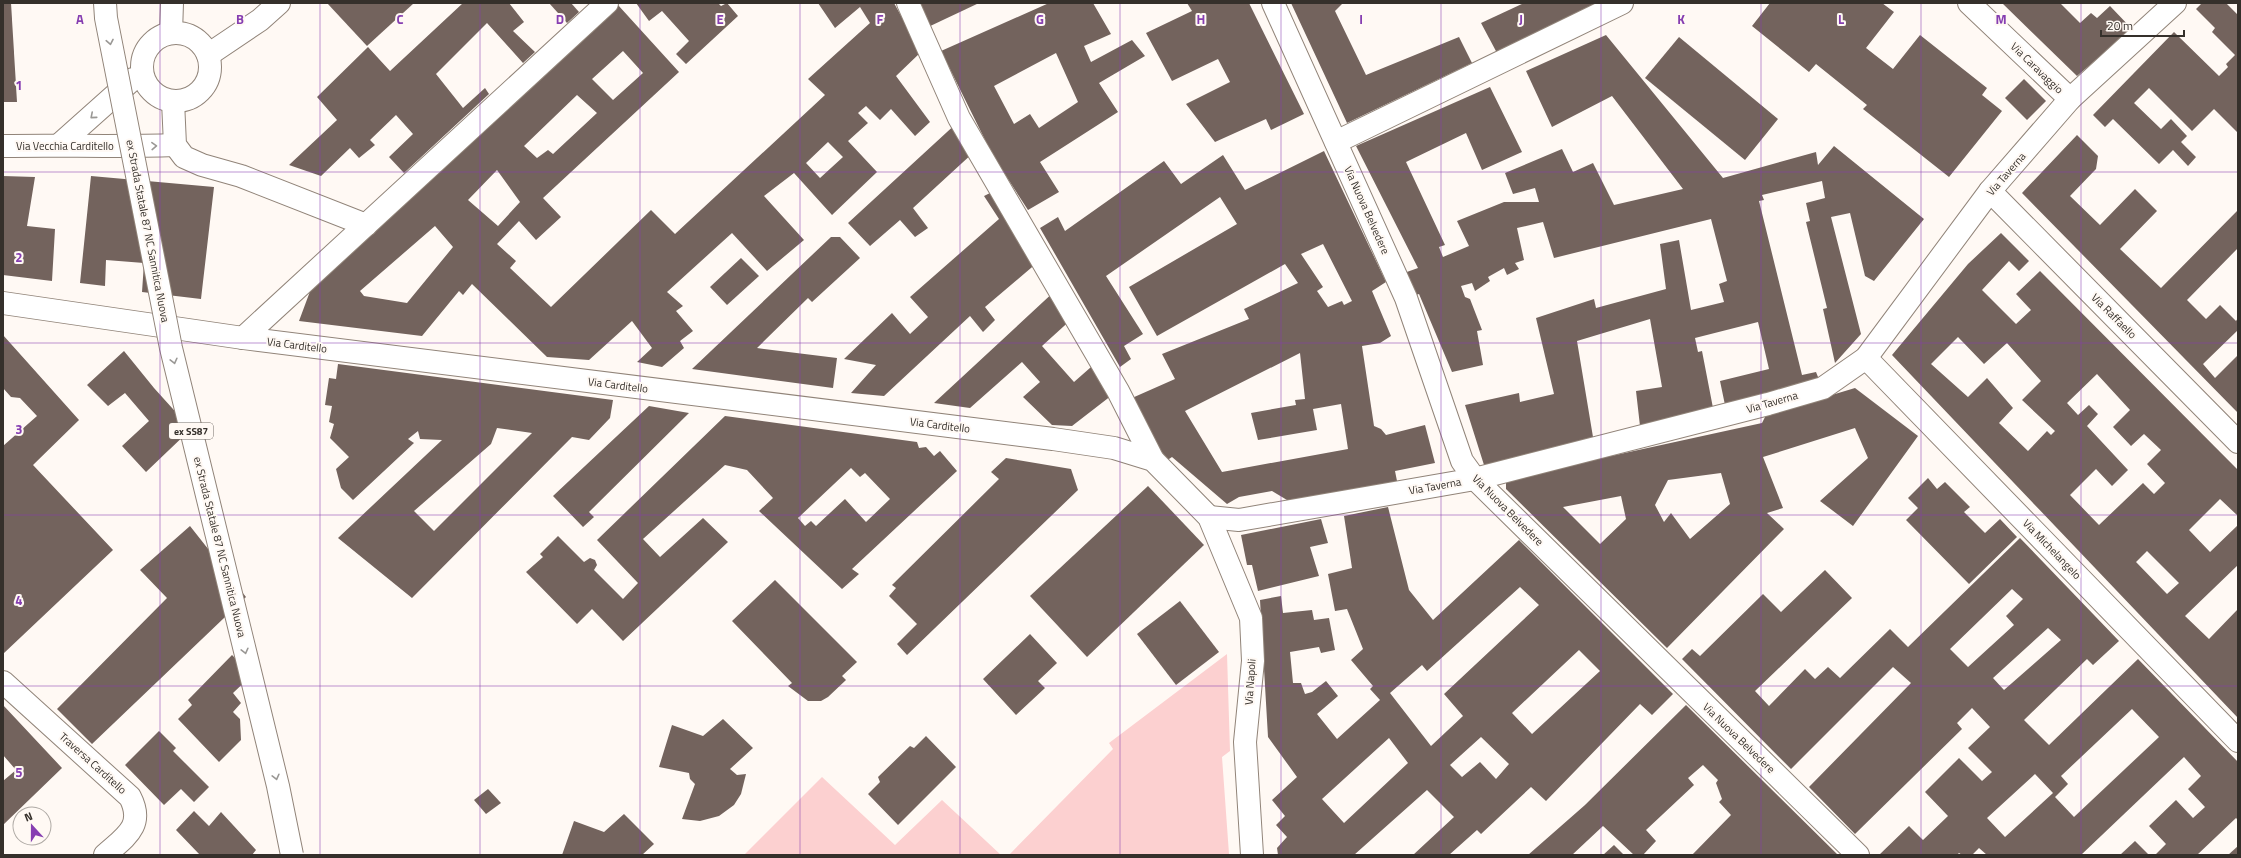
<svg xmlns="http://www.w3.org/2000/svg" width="2241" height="858" font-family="'Titillium Web',sans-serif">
<rect width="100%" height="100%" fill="#fff9f4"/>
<g fill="#fcd0d0">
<polygon points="1227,654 1230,751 1222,757 1229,854 1009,855 1113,749 1109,743"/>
<polygon points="822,777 895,845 942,800 1001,855 744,855"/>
</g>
<g fill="#73635d" fill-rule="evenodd">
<polygon points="3,3 11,3 17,102 3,102"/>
<polygon points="327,3 414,3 367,46"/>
<polygon points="463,3 509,3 524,22 513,31 535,52 523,63 487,23 436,74 463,108 485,88 489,94 404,173 389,157 413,134 396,115 370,140 375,145 359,158 350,148 321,176 289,165 337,120 317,97 368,47 390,71"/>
<polygon points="549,3 571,3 579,12 567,23"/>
<polygon points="636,3 718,3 721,6 727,3 738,16 686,64 676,54 689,41 662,11 649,21"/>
<path d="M818,3H894L921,52L896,76L930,122L915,136L891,109L880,120L866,106L858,113L868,123L848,141L877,172L832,215L794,173L764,196L804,240L767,271L732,233L667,292L683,306L676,311L693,331L680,341L684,348L662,367L637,362L652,348L632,321L589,360L547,357L472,284L463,295L459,291L422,336L299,321L312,286L618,5L679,72L543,198L561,217L536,240L519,221L497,244L516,261L510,268L551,307L651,210L675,234L825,95L808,79L870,23L860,7L835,28ZM623,51L643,73L613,100L592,79ZM577,95L597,113L553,154L548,150L537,158L524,146ZM828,142L843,157L820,178L806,163ZM497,170L520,202L498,226L468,200ZM435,226L453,247L407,303L364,296L360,291Z"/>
<polygon points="913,3 979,3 926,28"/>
<path d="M1049,3H1093L1111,34L1084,46L1091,62L1132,40L1145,56L1099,83L1118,112L1040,162L1059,192L1028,210L993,156L941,51ZM1056,53L1078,102L1039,128L1030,114L1014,124L994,86Z"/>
<polygon points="1187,3 1249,3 1304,114 1271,130 1266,119 1215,142 1186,104 1230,82 1218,59 1172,81 1146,33 1192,11"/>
<polygon points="1291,3 1343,3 1335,11 1366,75 1459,37 1472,63 1347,123"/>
<polygon points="1524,3 1602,3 1497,53 1481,23"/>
<polygon points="1770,3 1882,3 1894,12 1866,48 1893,69 1920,35 1987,88 1982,95 2002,111 1949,177 1863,109 1867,105 1816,64 1809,72 1752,26"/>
<polygon points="2002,3 2060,3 2080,23 2091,13 2097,18 2110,6 2132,29 2077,76"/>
<polygon points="2202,3 2226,3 2238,15 2238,133 2214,109 2192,131 2149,88 2134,103 2161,129 2171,119 2187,136 2181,142 2196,157 2188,166 2173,150 2159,164 2113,119 2105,127 2093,115 2174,32 2219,76 2228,67 2226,64 2235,55 2212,32 2215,28 2196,9"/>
<polygon points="1606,35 1723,178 1816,152 1818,165 1834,146 1924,219 1874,281 1865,276 1850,213 1831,217 1861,334 1835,363 1823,309 1827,308 1806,222 1810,221 1806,203 1825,198 1822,181 1762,195 1764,200 1759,201 1802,375 1816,372 1820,382 1725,405 1720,381 1769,369 1758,322 1695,338 1698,352 1702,351 1713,408 1640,426 1636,391 1662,387 1650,319 1577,341 1593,437 1484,465 1465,405 1519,393 1520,402 1554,394 1536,318 1594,299 1596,308 1666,289 1660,244 1679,240 1691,310 1724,302 1719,284 1727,281 1711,219 1554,258 1543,222 1517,228 1524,260 1515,263 1519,269 1507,275 1504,268 1488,277 1490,281 1475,291 1472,283 1461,286 1465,297 1470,299 1482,330 1477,331 1483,365 1452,372 1419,294 1413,296 1404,273 1418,268 1356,146 1490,87 1522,152 1482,170 1466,133 1406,162 1445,245 1439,247 1443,257 1469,246 1457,221 1504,202 1539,202 1535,188 1513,194 1505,173 1562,149 1573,172 1593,163 1614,205 1683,189 1612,96 1552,127 1526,71"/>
<polygon points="1679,37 1778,119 1745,160 1645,78"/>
<polygon points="2024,79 2046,101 2027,120 2005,98"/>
<polygon points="959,121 974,152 913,208 928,228 915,237 900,220 870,246 848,223"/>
<polygon points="2077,135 2098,156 2096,169 2070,196 2100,225 2135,189 2157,211 2120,249 2161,288 2238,210 2238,248 2187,300 2206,319 2220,305 2236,321 2238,318 2238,330 2203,364 2215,378 2238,355 2238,413 2022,193"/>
<path d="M1324,151L1386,282L1372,291L1391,336L1380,343L1362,346L1374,426L1381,429L1386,435L1425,425L1435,463L1395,471L1398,486L1292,503L1272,491L1239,497L1227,504L1172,457L1166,461L1132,398L1175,379L1162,354L1249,319L1244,309L1298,283L1285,264L1157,336L1129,287L1237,224L1220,197L1106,276L1143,334L1124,346L1131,359L1120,367L1040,228L1058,217L1065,231L1164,161L1181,184L1223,155L1245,190ZM1323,244L1352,301L1344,305L1342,301L1328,307L1317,291L1323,287L1301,254ZM1300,353L1305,399L1295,400L1296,405L1251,413L1258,440L1317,430L1313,409L1341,404L1348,449L1222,472L1185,411Z"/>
<polygon points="3,176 35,177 27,226 55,229 52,281 3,275"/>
<polygon points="91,176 214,187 201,299 142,292 144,263 106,260 105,286 80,283"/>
<polygon points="994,191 1038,262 985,307 995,320 983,332 970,316 884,396 851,393 876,365 844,359 892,313 910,334 928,317 910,297 999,219 984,196"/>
<path d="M2001,233L2029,261L2019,271L2009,261L1982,290L2016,324L2031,310L2016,294L2040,271L2238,470V516L2220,499L2189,530L2210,552L2238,525V565L2185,616L2209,639L2238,609V718L1892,355L1968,264ZM1958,337L1984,364L2007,343L2041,381L2022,400L2055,431L2051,435L2047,431L2028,451L1999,423L2013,408L1987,378L1968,397L1931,364ZM2097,374L2130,410L2113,427L2131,446L2144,434L2161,450L2147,464L2165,483L2154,494L2143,483L2099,525L2070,495L2096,469L2112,486L2128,470L2087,426L2098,414L2089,405L2078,415L2067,403ZM2147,551L2179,583L2167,594L2136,562Z"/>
<polygon points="831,237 840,237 860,258 812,302 808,298 757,348 837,358 833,388 692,369"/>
<polygon points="741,258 759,276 727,305 710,287"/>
<polygon points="1057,289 1074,317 1042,346 1074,382 1099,360 1116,392 1072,426 1052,425 1023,397 1040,382 1022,362 970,408 934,403"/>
<polygon points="3,335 79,420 33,465 113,550 3,654 3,446 37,416 20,398 11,397 3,388"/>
<polygon points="124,351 154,388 191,429 146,472 122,446 149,421 125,393 108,406 87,385"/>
<path d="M338,364L613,400L610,418L589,440L572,437L412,598L338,538L442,440L420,439L418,431L408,439L414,443L353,500L341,488L336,469L349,457L330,438L334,424L329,422L332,406L325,405L329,378L336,379ZM497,428L532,433L434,531L414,511L491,444Z"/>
<path d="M1855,388L1918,436L1853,526L1820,501L1868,458L1855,428L1763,457L1783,508L1767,513L1784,529L1667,648L1506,489V479L1762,423L1766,415ZM1721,473L1730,504L1690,539L1671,513L1664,522L1655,505L1668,480ZM1621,496L1626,519L1600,544L1563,507Z"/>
<polygon points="649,406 689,413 589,512 594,517 583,527 553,496"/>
<path d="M725,416L917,442L919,448L926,447L934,456L940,451L957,471L852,569L859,574L842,589L759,511L773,498L747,470L725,465L643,539L660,557L703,518L728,542L623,641L592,609L577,624L526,572L543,557L540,554L558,536L584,562L590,558L595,560L597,565L594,570L623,599L638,583L597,540ZM851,468L860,477L865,473L890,499L866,522L845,499L816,526L811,521L805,526L798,518Z"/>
<polygon points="1006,458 1071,469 1078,490 907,655 897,644 917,624 889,596 896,588 892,585 999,479 991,472"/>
<polygon points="1928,478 1937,489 1945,482 1970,507 1964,512 1985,533 2000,519 2017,537 1969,584 1906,520 1918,508 1908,498"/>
<polygon points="1148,486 1204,545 1087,657 1030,596"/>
<path d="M1388,507L1409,590L1433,620L1519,540L1673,694L1652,715L1640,704L1546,801L1531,787L1481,834L1477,830L1449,855H1413L1454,817L1427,790L1354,855H1278L1277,848L1287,837L1276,825L1285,816L1272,800L1297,777L1268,737L1260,600L1281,596L1283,613L1312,610L1314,620L1329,618L1335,650L1321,653L1319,647L1290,652L1293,683H1301L1305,694L1312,692L1326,681L1338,696L1317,714L1337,739L1380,700L1370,689L1373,686L1351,660L1363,649L1347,609L1335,611L1328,574L1352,568L1344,516ZM1520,587L1539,605L1444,694L1463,716L1431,746L1390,693L1422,665L1427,671ZM1579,650L1600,671L1532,734L1512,713ZM1481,737L1509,764L1496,779L1480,762L1462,777L1450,765ZM1389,738L1408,763L1344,823L1322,799Z"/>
<polygon points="1321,519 1328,543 1310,547 1319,576 1258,591 1252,565 1247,565 1241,535"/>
<polygon points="190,526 246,597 92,744 57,709 167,598 140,570"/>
<path d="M2020,538L2119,641L2093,665L2087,659L2024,720L2049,745L2138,659L2238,762V820L2236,818L2197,855H2155L2166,844L2149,826L2176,800L2193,818L2205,807L2188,789L2201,776L2184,757L2081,855H1987L1979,848L1972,855H1962L1959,853L1957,855H1879L1909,826L1923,840L1948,816L1925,792L1959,758L1982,781L1992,772L1968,748L1990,727L1972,708L1957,723L1962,729L1855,834L1809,787L1911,683L1893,667L1791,769L1682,659L1692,649L1700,656L1763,594L1781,612L1825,570L1852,598L1755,691L1769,706L1805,669L1815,679L1828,667L1840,678L1890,629L1908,647ZM2012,589L2023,599L2006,616L2014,625L1968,667L1950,649ZM2048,628L2061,640L2004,690L1993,678ZM2132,709L2159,737L2074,817L2055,797L2068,784L2061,776ZM2035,774L2053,793L2005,837L1987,818Z"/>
<polygon points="775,580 857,662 842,676 846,680 828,697 821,701 808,701 788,686 792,683 732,621"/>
<polygon points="1180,601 1219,652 1176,685 1137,634"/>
<polygon points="1030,634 1057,663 1038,681 1045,688 1016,715 983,679"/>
<polygon points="232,655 252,675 233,693 241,703 233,712 240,719 241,740 219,762 178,719 192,705 188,700"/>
<polygon points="3,705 62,768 3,825 3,781 16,770 3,755"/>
<polygon points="1686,705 1838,855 1692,855 1731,815 1719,802 1722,799 1716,783 1718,780 1703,765 1688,778 1694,785 1646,830 1656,841 1643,855 1634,855 1603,826 1572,855 1528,855 1585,805"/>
<polygon points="723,719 753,748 730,769 737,775 746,774 741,794 734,805 719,816 700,821 682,819 695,784 690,779 689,773 659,767 672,725 703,736"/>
<polygon points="159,731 176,748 173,751 209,787 194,802 181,789 164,805 125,765"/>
<polygon points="926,736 956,767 898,825 868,794 880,782 878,777 910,746 914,748"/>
<polygon points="488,789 501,803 486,814 474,800"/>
<polygon points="194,811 209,826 221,812 256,850 252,855 200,855 176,830"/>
<polygon points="624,814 654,844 642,855 562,855 574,821 604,832"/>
<polygon points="2135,841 2149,855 2120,855"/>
<polygon points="1614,845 1624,855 1603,855"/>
<polygon points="2238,846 2238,855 2228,855"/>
</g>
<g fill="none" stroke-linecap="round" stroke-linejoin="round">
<defs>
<g id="street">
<polyline points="908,3 959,118 1118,391 1153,460"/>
<polyline points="1969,3 2070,99"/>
<polyline points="171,33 172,3"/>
<circle cx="176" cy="67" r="34"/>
<polyline points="208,55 260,20 279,3"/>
<polyline points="173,101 175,145 184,157 202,165 241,176 366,225"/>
<polyline points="1336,142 1622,3"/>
<polyline points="59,145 133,79"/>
<path d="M3,146C61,145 118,147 175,145"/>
<polyline points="1990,191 2238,442"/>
<polyline points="3,303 243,338 1053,439 1114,448 1153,460 1209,517 1251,618 1253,661 1245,742 1252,855"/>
<polyline points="243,338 607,3"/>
<polyline points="1866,358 2238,741"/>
<polyline points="1209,517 1239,520 1475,479 1768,404 1823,388 1866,358 1990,191 2070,99 2175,3"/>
<path d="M3,682L130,797C145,826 125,837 105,855"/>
</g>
<polyline id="secondary" points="1273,3 1406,298 1462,461 1475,479 1858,855"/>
</defs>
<use href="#street" stroke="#918479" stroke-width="24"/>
<use href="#secondary" stroke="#918479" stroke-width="24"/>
<use href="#street" stroke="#fff" stroke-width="22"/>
<use href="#secondary" stroke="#fff" stroke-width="22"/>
<defs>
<polyline id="highway-bridge" points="105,3 106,18 171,348 278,786 292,855"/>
</defs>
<use href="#highway-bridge" stroke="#918479" stroke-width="24" stroke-linecap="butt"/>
<use href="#highway-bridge" stroke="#fff" stroke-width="22"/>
</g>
<defs><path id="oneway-chevron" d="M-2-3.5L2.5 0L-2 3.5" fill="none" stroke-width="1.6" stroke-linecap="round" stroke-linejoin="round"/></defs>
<g stroke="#9a9895">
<use href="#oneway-chevron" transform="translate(110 42) rotate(79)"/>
<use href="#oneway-chevron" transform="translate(93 116) rotate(139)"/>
<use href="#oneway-chevron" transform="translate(154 146) rotate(-2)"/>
<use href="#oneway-chevron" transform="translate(174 361) rotate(76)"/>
<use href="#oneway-chevron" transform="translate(245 651) rotate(76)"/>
<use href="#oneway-chevron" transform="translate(276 777) rotate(76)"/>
</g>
<path fill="none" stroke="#863eb1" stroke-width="1" stroke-opacity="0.55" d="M160,3V855M320,3V855M480,3V855M640,3V855M800,3V855M960,3V855M1120,3V855M1281,3V855M1441,3V855M1601,3V855M1761,3V855M1921,3V855M2081,3V855M3,172H2238M3,343H2238M3,515H2238M3,686H2238"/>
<g text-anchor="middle" stroke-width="4" stroke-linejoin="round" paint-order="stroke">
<rect fill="#fff9f4" stroke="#726c67" stroke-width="1" x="169" y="423" width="44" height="16" rx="3"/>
<g font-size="10" font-weight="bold" fill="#35302b">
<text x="191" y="435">ex SS87</text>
</g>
<g font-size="11" fill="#35302b" stroke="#fff9f4">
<text transform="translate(2037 68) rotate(44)" y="4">Via Caravaggio</text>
<text x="65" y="150">Via Vecchia Carditello</text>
<text transform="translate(2006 174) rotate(-49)" y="4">Via Taverna</text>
<text transform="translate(1367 210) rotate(66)" y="4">Via Nuova Belvedere</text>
<text transform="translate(148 231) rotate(79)" y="4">ex Strada Statale 87 NC Sannitica Nuova</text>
<text transform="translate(2114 316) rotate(45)" y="4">Via Raffaello</text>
<text transform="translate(297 345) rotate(7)" y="4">Via Carditello</text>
<text transform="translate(618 385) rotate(7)" y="4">Via Carditello</text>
<text transform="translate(1772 402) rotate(-16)" y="4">Via Taverna</text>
<text transform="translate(940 425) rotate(7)" y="4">Via Carditello</text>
<text transform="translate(1435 486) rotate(-10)" y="4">Via Taverna</text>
<text transform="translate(1508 510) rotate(45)" y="4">Via Nuova Belvedere</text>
<text transform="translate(220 547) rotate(76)" y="4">ex Strada Statale 87 NC Sannitica Nuova</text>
<text transform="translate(2052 549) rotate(46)" y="4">Via Michelangelo</text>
<text transform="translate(1250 682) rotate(-86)" y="4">Via Napoli</text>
<text transform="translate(1739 738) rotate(44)" y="4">Via Nuova Belvedere</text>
<text transform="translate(93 763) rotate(42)" y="4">Traversa Carditello</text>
</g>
</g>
<g font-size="13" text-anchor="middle" font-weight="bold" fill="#863eb1" stroke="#fff9f4" stroke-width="4" stroke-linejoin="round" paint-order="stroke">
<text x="80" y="24">A</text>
<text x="240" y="24">B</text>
<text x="400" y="24">C</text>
<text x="560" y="24">D</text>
<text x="720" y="24">E</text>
<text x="880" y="24">F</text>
<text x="1040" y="24">G</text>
<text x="1201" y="24">H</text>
<text x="1361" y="24">I</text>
<text x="1521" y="24">J</text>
<text x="1681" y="24">K</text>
<text x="1841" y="24">L</text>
<text x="2001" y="24">M</text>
<text x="19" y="90">1</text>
<text x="19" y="262">2</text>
<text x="19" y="434">3</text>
<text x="19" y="605">4</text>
<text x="19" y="777">5</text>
</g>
<rect width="2241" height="858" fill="none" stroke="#35302b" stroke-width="8"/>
<g transform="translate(32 826) rotate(339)"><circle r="19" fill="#fff9f4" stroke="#aea9a4"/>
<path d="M0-3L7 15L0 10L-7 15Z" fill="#863eb1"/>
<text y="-6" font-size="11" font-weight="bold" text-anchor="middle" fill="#35302b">N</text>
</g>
<path d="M2101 30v6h83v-6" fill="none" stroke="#35302b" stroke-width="2"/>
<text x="2107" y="30" font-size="12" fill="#35302b" stroke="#fff9f4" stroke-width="3" paint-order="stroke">20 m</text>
</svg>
